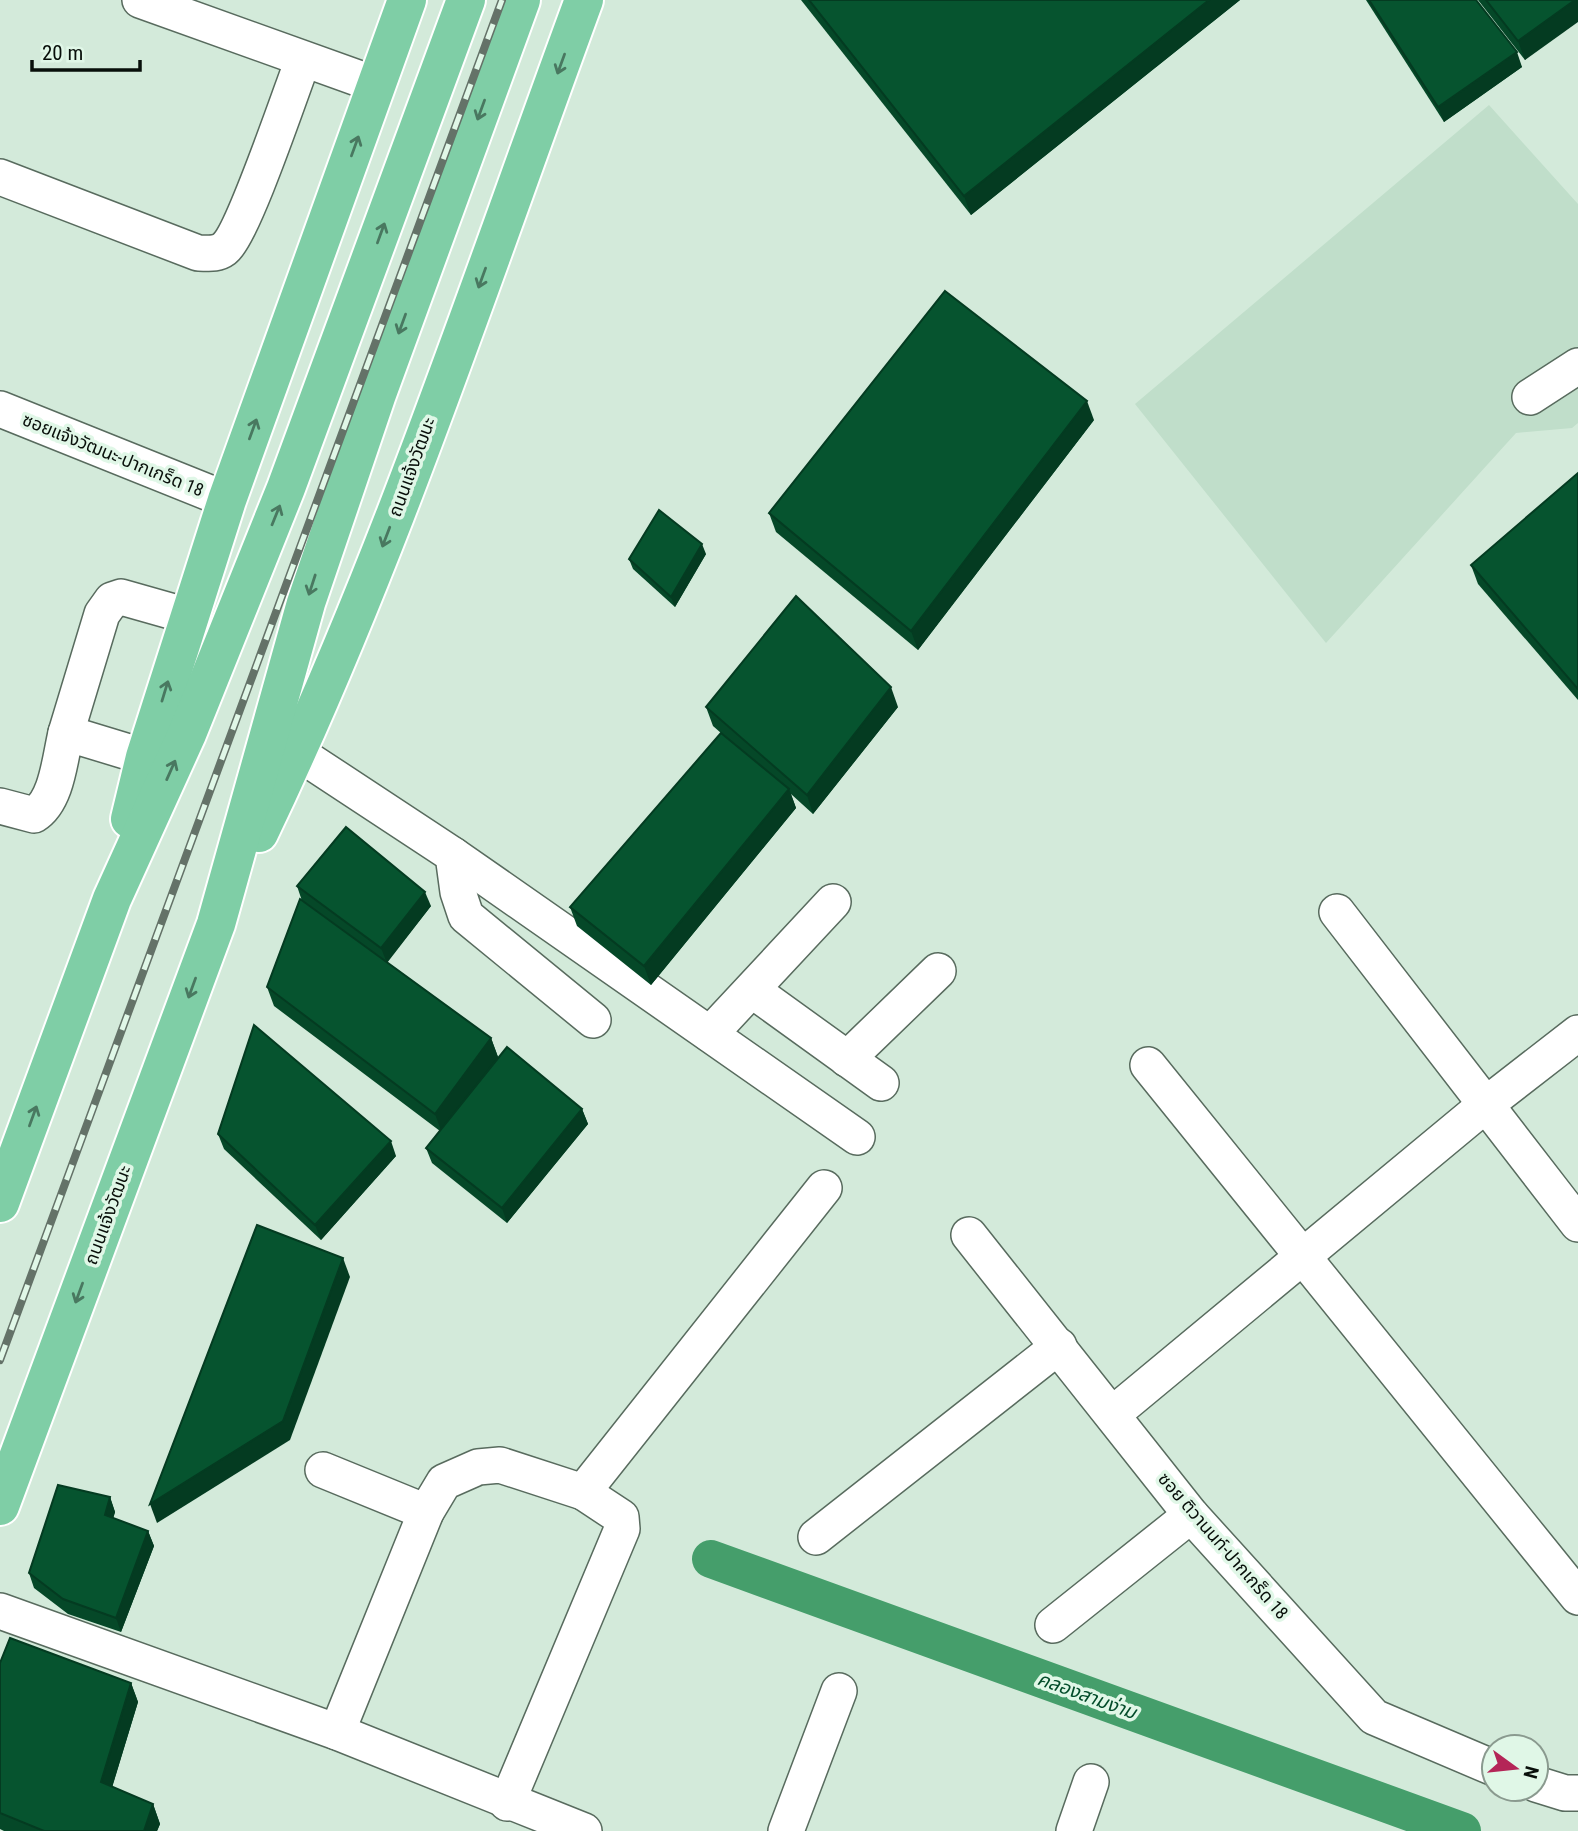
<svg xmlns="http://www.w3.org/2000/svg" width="1578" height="1831" font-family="'Roboto Condensed','Noto Sans Thai',sans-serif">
<rect width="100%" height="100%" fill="#d3eada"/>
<polygon fill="#c0deca" points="1489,105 1578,204 1578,423 1572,428 1516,433 1326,643 1135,404"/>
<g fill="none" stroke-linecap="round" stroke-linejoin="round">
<polyline stroke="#459e6b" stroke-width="38" points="711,1559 1462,1831"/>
<defs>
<g id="minor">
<polyline points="140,0 377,85"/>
<path d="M0,177L198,253C208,253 216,255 224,249C243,235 291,91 303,60"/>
<polyline points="1530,397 1578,366"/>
<polyline points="0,409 227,500"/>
<polyline points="66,733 102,614 112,600 121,597 188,616"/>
<polyline points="298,753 453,855 458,892 466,916 593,1020"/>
<path d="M0,806L34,815C57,801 60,758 66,733L145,757"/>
<polyline points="453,855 857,1137"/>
<polyline points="1337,912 1578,1224"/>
<polyline points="752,990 881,1083"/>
<polyline points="710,1034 833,902"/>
<polyline points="847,1059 938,971"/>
<polyline points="1148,1065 1578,1597"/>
<polyline points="969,1235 1191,1515 1374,1717 1494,1768"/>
<polyline points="1114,1413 1484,1106 1578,1033"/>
<polyline points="323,1470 426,1512"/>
<polyline points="816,1537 1059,1346"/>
<polyline points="0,1611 337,1732 584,1831"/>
<polyline points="1053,1625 1191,1515"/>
<polyline points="337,1732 426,1512 444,1482 478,1467 500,1465 583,1492 824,1188"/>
<polyline points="1536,1784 1565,1793 1578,1793"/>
<polyline points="507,1803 622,1529 621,1517 583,1492"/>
<polyline points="786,1831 839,1691"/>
<polyline points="1074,1831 1091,1782"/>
</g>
<g id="major">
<polyline points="130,819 145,757 227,500 407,0"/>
<path d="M259,833C388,564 481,279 584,0"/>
<polyline points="0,1203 112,899 187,734 286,488 466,0"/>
<polyline points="0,1506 216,924 306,603 377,394 521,0"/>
</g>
</defs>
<use href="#minor" stroke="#586b5e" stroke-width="38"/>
<use href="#major" stroke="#fff" stroke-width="42"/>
<use href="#minor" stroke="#fff" stroke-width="35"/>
<use href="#major" stroke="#7fcea6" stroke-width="38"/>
<defs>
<polyline id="rail" points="0,1360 502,0"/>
</defs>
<use href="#rail" stroke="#647268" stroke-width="8"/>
<use href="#rail" stroke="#e0f7e7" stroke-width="5" stroke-dasharray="16" stroke-linecap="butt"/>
</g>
<g fill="#054828">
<polygon points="801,0 1240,0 971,215"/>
<polygon points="1366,0 1476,0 1522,67 1444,122"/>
<polygon points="1478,0 1578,0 1525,60"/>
<polygon points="1094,420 918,650 776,532 769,513"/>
<polygon points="1578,473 1578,700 1478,584 1471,565"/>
<polygon points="706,554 675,607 633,569 629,559"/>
<polygon points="706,707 898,707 813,814 791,794 796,808 651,985 577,926 570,907 737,747 713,726"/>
<polygon points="297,886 431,906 387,962 491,1038 498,1057 582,1109 588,1124 507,1223 432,1163 426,1148 440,1131 274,1006 267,987 302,901"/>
<polygon points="218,1134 396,1156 321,1240 224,1149"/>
<polygon points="110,1497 115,1512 113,1518 148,1531 154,1546 121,1632 68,1614 34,1588 29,1573"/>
<polygon points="0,1663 131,1683 138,1702 112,1787 153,1804 160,1824 157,1831 4,1831 0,1829"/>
</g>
<g fill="#043b21">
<polygon points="1209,0 1240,0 971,215 964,196"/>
<polygon points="1575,0 1578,0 1578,22 1525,60 1518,41"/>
<polygon points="1517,52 1522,67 1444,122 1438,107"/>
<polygon points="1087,401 1094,420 918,650 911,631"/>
<polygon points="702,544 706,554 675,607 671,597"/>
<polygon points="891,687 898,707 813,814 807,795"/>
<polygon points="789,789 796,808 651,985 644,966"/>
<polygon points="425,892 431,906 387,963 381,948"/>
<polygon points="491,1038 498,1057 442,1133 435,1114"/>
<polygon points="582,1109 588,1124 507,1223 502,1208"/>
<polygon points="391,1141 396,1156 321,1240 315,1225"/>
<polygon points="343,1258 350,1277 290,1440 157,1523 150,1504"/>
<polygon points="110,1497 115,1512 110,1530 105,1515"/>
<polygon points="148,1531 154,1546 121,1632 116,1618"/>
<polygon points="131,1683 138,1702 108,1801 101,1782"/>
<polygon points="153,1804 160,1824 157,1831 144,1831"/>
</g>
<g fill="#06542f" stroke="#043b21" stroke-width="2">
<polygon points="809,0 1209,0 964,196"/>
<polygon points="1369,0 1476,0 1517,52 1438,107"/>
<polygon points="1486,0 1575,0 1518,41"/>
<polygon points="945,291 1087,401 911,631 769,513"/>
<polygon points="1578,473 1578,689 1471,565"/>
<polygon points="659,510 702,544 671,597 629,559"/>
<polygon points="796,596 891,687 807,795 706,707"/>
<polygon points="721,733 789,789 644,966 570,907"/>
<polygon points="346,827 425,892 381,948 297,886"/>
<polygon points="300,899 491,1038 435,1114 267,987"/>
<polygon points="254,1025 391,1141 315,1225 218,1134"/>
<polygon points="507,1047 582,1109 502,1208 426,1148"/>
<polygon points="257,1225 343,1258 283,1421 150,1504"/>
<polygon points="58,1485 110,1497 105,1515 148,1531 116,1618 63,1599 29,1573"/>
<polygon points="10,1638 131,1683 101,1782 153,1804 144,1831 44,1831 0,1813 0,1663"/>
</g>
<defs><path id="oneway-shaft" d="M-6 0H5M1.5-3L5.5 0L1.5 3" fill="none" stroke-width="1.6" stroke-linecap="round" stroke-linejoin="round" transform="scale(1.75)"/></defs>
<g stroke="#497860">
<use href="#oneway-shaft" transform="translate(561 64) rotate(110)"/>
<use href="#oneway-shaft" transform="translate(481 110) rotate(110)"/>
<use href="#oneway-shaft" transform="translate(355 146) rotate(-70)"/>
<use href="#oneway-shaft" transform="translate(381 233) rotate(-70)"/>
<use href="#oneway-shaft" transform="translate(482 278) rotate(110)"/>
<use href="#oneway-shaft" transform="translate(402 324) rotate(110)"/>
<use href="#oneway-shaft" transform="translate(253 429) rotate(-70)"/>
<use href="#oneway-shaft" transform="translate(276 515) rotate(-68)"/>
<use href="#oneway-shaft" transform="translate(386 537) rotate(111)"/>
<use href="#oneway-shaft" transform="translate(312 585) rotate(108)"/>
<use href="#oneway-shaft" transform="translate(165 691) rotate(-73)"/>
<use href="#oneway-shaft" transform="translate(171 770) rotate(-66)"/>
<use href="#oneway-shaft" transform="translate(192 988) rotate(110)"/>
<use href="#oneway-shaft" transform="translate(33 1116) rotate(-70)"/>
<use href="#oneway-shaft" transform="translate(79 1293) rotate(110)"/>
</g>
<g text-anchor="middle" stroke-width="7" stroke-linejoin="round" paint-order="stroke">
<g font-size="18" fill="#080f0a" stroke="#e0f7e7">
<text transform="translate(113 455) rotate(22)" y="6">ซอยแจ้งวัฒนะ-ปากเกร็ด 18</text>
<text transform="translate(412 467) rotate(-70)" y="6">ถนนแจ้งวัฒนะ</text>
<text transform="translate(108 1215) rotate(-70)" y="6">ถนนแจ้งวัฒนะ</text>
<text transform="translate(1223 1546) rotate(49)" y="6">ซอย ติวานนท์-ปากเกร็ด 18</text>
</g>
<g font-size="19" font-style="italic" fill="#034c2a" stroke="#e0f7e7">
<text transform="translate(1087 1695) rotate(20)" y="7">คลองสามง่าม</text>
</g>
</g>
<g transform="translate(1515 1768) rotate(105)"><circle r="33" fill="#e0f7e7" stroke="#8a9a8f" stroke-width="2"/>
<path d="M0-5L12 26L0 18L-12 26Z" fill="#b42557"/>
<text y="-10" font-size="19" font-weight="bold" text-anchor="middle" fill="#080f0a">N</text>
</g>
<path d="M32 60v10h108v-10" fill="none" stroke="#080f0a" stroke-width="3.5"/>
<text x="42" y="60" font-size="21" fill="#080f0a" stroke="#e0f7e7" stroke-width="5" paint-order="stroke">20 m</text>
</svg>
